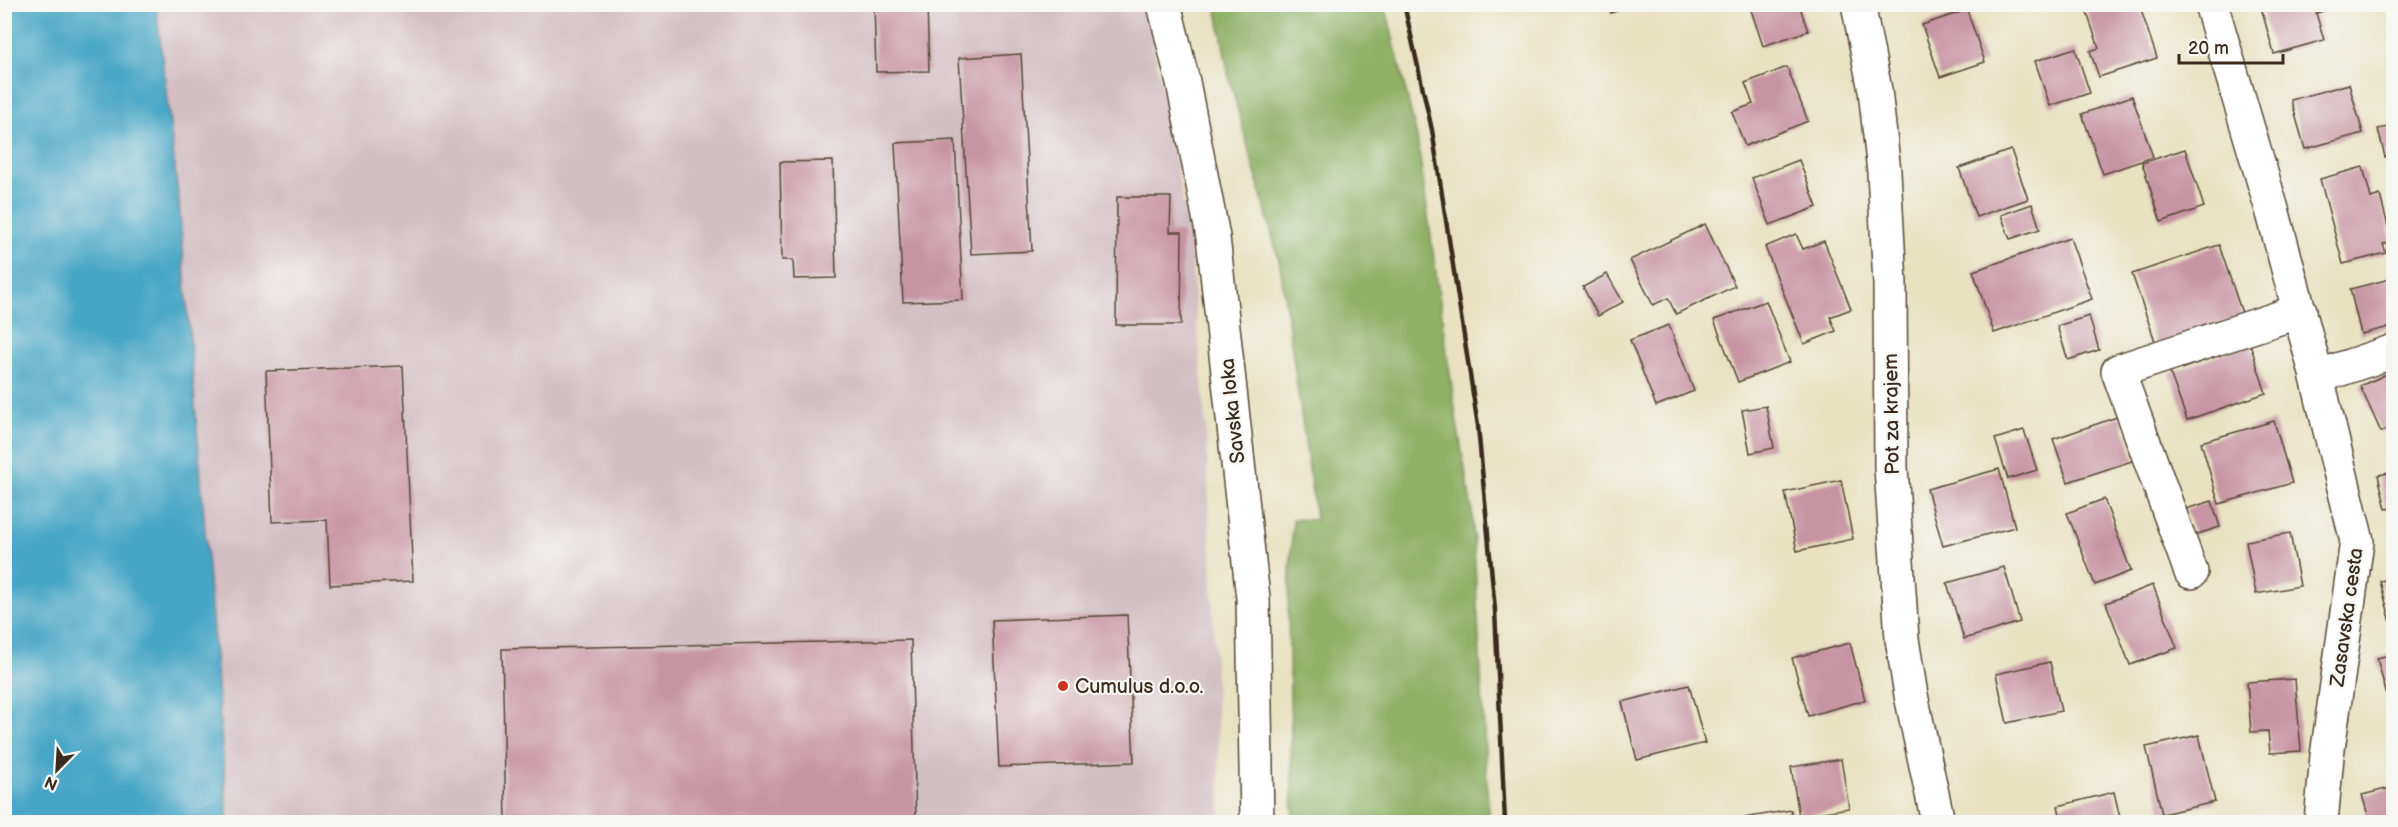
<svg xmlns="http://www.w3.org/2000/svg" width="2398" height="827" font-family="'Balsamiq Sans',sans-serif">
<rect width="100%" height="100%" fill="#f6f6f2"/>
<filter id="ink" filterUnits="userSpaceOnUse"><feTurbulence type="fractalNoise" baseFrequency=".0167" numOctaves="2"/><feDisplacementMap in="SourceGraphic" scale="12" xChannelSelector="R" yChannelSelector="G"/><feConvolveMatrix kernelMatrix="1 2 1 2 8 2 1 2 1" color-interpolation-filters="sRGB"/></filter>
<filter id="wash" filterUnits="userSpaceOnUse"><feTurbulence type="fractalNoise" baseFrequency=".008" numOctaves="4" result="noise"/><feDisplacementMap in="SourceGraphic" scale="24" xChannelSelector="R" yChannelSelector="G"/><feGaussianBlur stdDeviation="1.35" result="paint"/><feColorMatrix in="noise" values="0 0 0 0 0 0 0 0 0 0 0 0 0 0 0 0 0 1.4 0 .05"/><feComposite in="paint" operator="in"/></filter>
<g filter="url(#wash)">
<rect width="100%" height="100%" fill="#e8e2c1"/>
<polygon fill="#d2bec3" points="156,5 1143,5 1149,24 1188,225 1206,427 1221,822 228,822 179,203"/>
<polygon fill="#8eb166" stroke="#646e42" stroke-width="1.5" points="1216,5 1385,5 1417,137 1456,417 1472,510 1489,822 1293,822 1288,610 1293,519 1316,520 1280,264 1229,77"/>
<polygon fill="#47a6c6" stroke="#416872" stroke-width="1.5" points="5,4 156,5 179,203 228,822 5,822"/>
<g id="blocks">
<g fill="#c794a3">
<polygon points="874,4 927,4 929,71 876,72"/>
<polygon points="1749,4 1799,4 1808,31 1763,46"/>
<polygon points="2084,4 2139,4 2157,58 2099,77 2090,51 2099,48"/>
<polygon points="2260,4 2344,4 2344,5 2316,13 2324,40 2274,54"/>
<polygon points="1608,5 1633,5 1611,13"/>
<polygon points="1967,10 1985,62 1940,77 1922,25"/>
<polygon points="2075,48 2090,93 2050,106 2035,61"/>
<polygon points="1021,54 1032,251 971,254 959,58"/>
<polygon points="1787,67 1808,121 1745,146 1732,112 1753,104 1745,83"/>
<polygon points="2349,84 2363,133 2305,149 2291,100"/>
<polygon points="2132,96 2153,157 2103,174 2082,114"/>
<polygon points="2394,126 2394,155 2385,157 2378,129"/>
<polygon points="955,140 963,300 903,302 895,143"/>
<polygon points="2185,149 2204,207 2161,222 2142,163"/>
<polygon points="2011,150 2028,199 1976,217 1959,168"/>
<polygon points="1799,160 1817,207 1770,225 1752,178"/>
<polygon points="833,161 836,278 794,279 793,260 782,260 780,162"/>
<polygon points="2363,167 2371,198 2380,195 2392,242 2383,244 2386,253 2343,264 2320,179"/>
<polygon points="1117,197 1171,197 1170,232 1182,232 1181,325 1116,325"/>
<polygon points="2032,204 2040,229 2010,239 2001,215"/>
<polygon points="1705,224 1735,286 1676,314 1668,298 1653,305 1630,260"/>
<polygon points="1796,234 1803,249 1824,241 1851,309 1830,317 1836,331 1804,344 1765,247"/>
<polygon points="2070,238 2092,299 1994,333 1973,271"/>
<polygon points="2219,245 2243,316 2156,344 2132,274"/>
<polygon points="1607,274 1623,302 1598,316 1583,287"/>
<polygon points="2394,278 2394,326 2361,334 2350,289"/>
<polygon points="1766,301 1790,362 1738,382 1714,320"/>
<polygon points="2089,316 2099,350 2068,360 2057,326"/>
<polygon points="1669,325 1694,391 1656,406 1630,340"/>
<polygon points="2250,344 2266,393 2187,420 2170,373"/>
<polygon points="403,366 413,581 330,585 327,520 272,522 266,371"/>
<polygon points="2394,371 2394,427 2381,432 2360,386"/>
<polygon points="1766,406 1774,448 1750,453 1742,410"/>
<polygon points="2120,416 2135,460 2068,482 2053,439"/>
<polygon points="2274,421 2292,483 2219,504 2201,442"/>
<polygon points="2024,430 2037,470 2008,479 1995,439"/>
<polygon points="1999,469 2015,527 1943,546 1927,489"/>
<polygon points="2394,472 2394,508 2386,509 2378,475"/>
<polygon points="1841,480 1853,539 1797,551 1785,492"/>
<polygon points="2104,499 2131,571 2095,585 2067,513"/>
<polygon points="2212,501 2220,527 2194,535 2186,509"/>
<polygon points="2290,533 2300,586 2256,594 2246,541"/>
<polygon points="2004,567 2020,622 1964,639 1947,583"/>
<polygon points="2394,578 2394,630 2393,630 2380,581"/>
<polygon points="2153,585 2177,648 2130,665 2106,603"/>
<polygon points="1127,615 1134,762 999,767 992,620"/>
<polygon points="911,640 916,822 506,822 502,649"/>
<polygon points="1850,643 1865,700 1808,716 1792,658"/>
<polygon points="2394,654 2394,719 2393,719 2377,658"/>
<polygon points="2050,662 2061,711 2007,723 1996,674"/>
<polygon points="2295,679 2301,751 2270,753 2268,731 2251,732 2247,682"/>
<polygon points="1689,685 1705,743 1637,760 1622,702"/>
<polygon points="2199,735 2215,802 2162,814 2146,747"/>
<polygon points="1841,759 1849,808 1799,816 1791,767"/>
<polygon points="2394,787 2394,822 2370,822 2362,795"/>
<polygon points="2114,792 2121,822 2062,822 2058,806"/>
<polygon points="1791,810 1793,822 1738,822 1737,819"/>
</g>
</g>
</g>
<g filter="url(#ink)">
<use href="#blocks" fill-opacity="0" stroke="#554636" stroke-width="1.5"/>
<g fill="none" stroke-linecap="round" stroke-linejoin="round">
<defs>
<g id="minor">
<polyline points="1164,4 1183,82 1213,237 1253,598 1257,822"/>
<polyline points="2211,4 2273,213 2317,377 2357,541 2327,756 2321,822"/>
<polyline points="2317,377 2394,351"/>
<polyline points="2191,572 2118,371 2300,311"/>
</g>
<polyline id="tertiary" points="1858,4 1875,90 1884,172 1890,284 1891,467 1902,639 1911,695 1938,822"/>
</defs>
<use href="#minor" stroke="#554636" stroke-width="36"/>
<use href="#tertiary" stroke="#554636" stroke-width="36"/>
<use href="#minor" stroke="#fff" stroke-width="33"/>
<use href="#tertiary" stroke="#fff" stroke-width="33"/>
<polyline stroke="#3b2a1e" stroke-width="4.5" points="1404,4 1432,130 1478,426 1495,610 1505,822"/>
</g>
</g>
<circle fill="#c8321e" stroke="#f6f6f2" stroke-width="2" cx="1063" cy="686" r="6"/>
<g text-anchor="middle" stroke-width="4.5" stroke-linejoin="round" paint-order="stroke">
<g font-size="20" fill="#3b2a1e" stroke="#f6f6f2">
<text transform="translate(1232 411) rotate(-96)" y="7">Savska loka</text>
<text transform="translate(1891 414) rotate(-91)" y="7">Pot za krajem</text>
<text transform="translate(2346 617) rotate(-82)" y="7">Zasavska cesta</text>
</g>
<g font-size="20" fill="#3b2a1e" stroke="#f6f6f2" text-anchor="start">
<text x="1075" y="693">Cumulus d.o.o.</text>
</g>
</g>
<rect width="2398" height="827" fill="none" stroke="#f6f6f2" stroke-width="24"/>
<g transform="translate(57 770) rotate(204)" stroke="#f6f6f2" stroke-width="4.5" paint-order="stroke">
<path d="M0-4.5L10 22L0 15L-10 22Z" fill="#3b2a1e"/>
<text y="-9" font-size="16" font-weight="bold" text-anchor="middle" fill="#3b2a1e">N</text>
</g>
<path d="M2179 54v9h104v-9" fill="none" stroke="#3b2a1e" stroke-width="3"/>
<text x="2188" y="54" font-size="18" fill="#3b2a1e" stroke="#f6f6f2" stroke-width="4.5" paint-order="stroke">20 m</text>
</svg>
